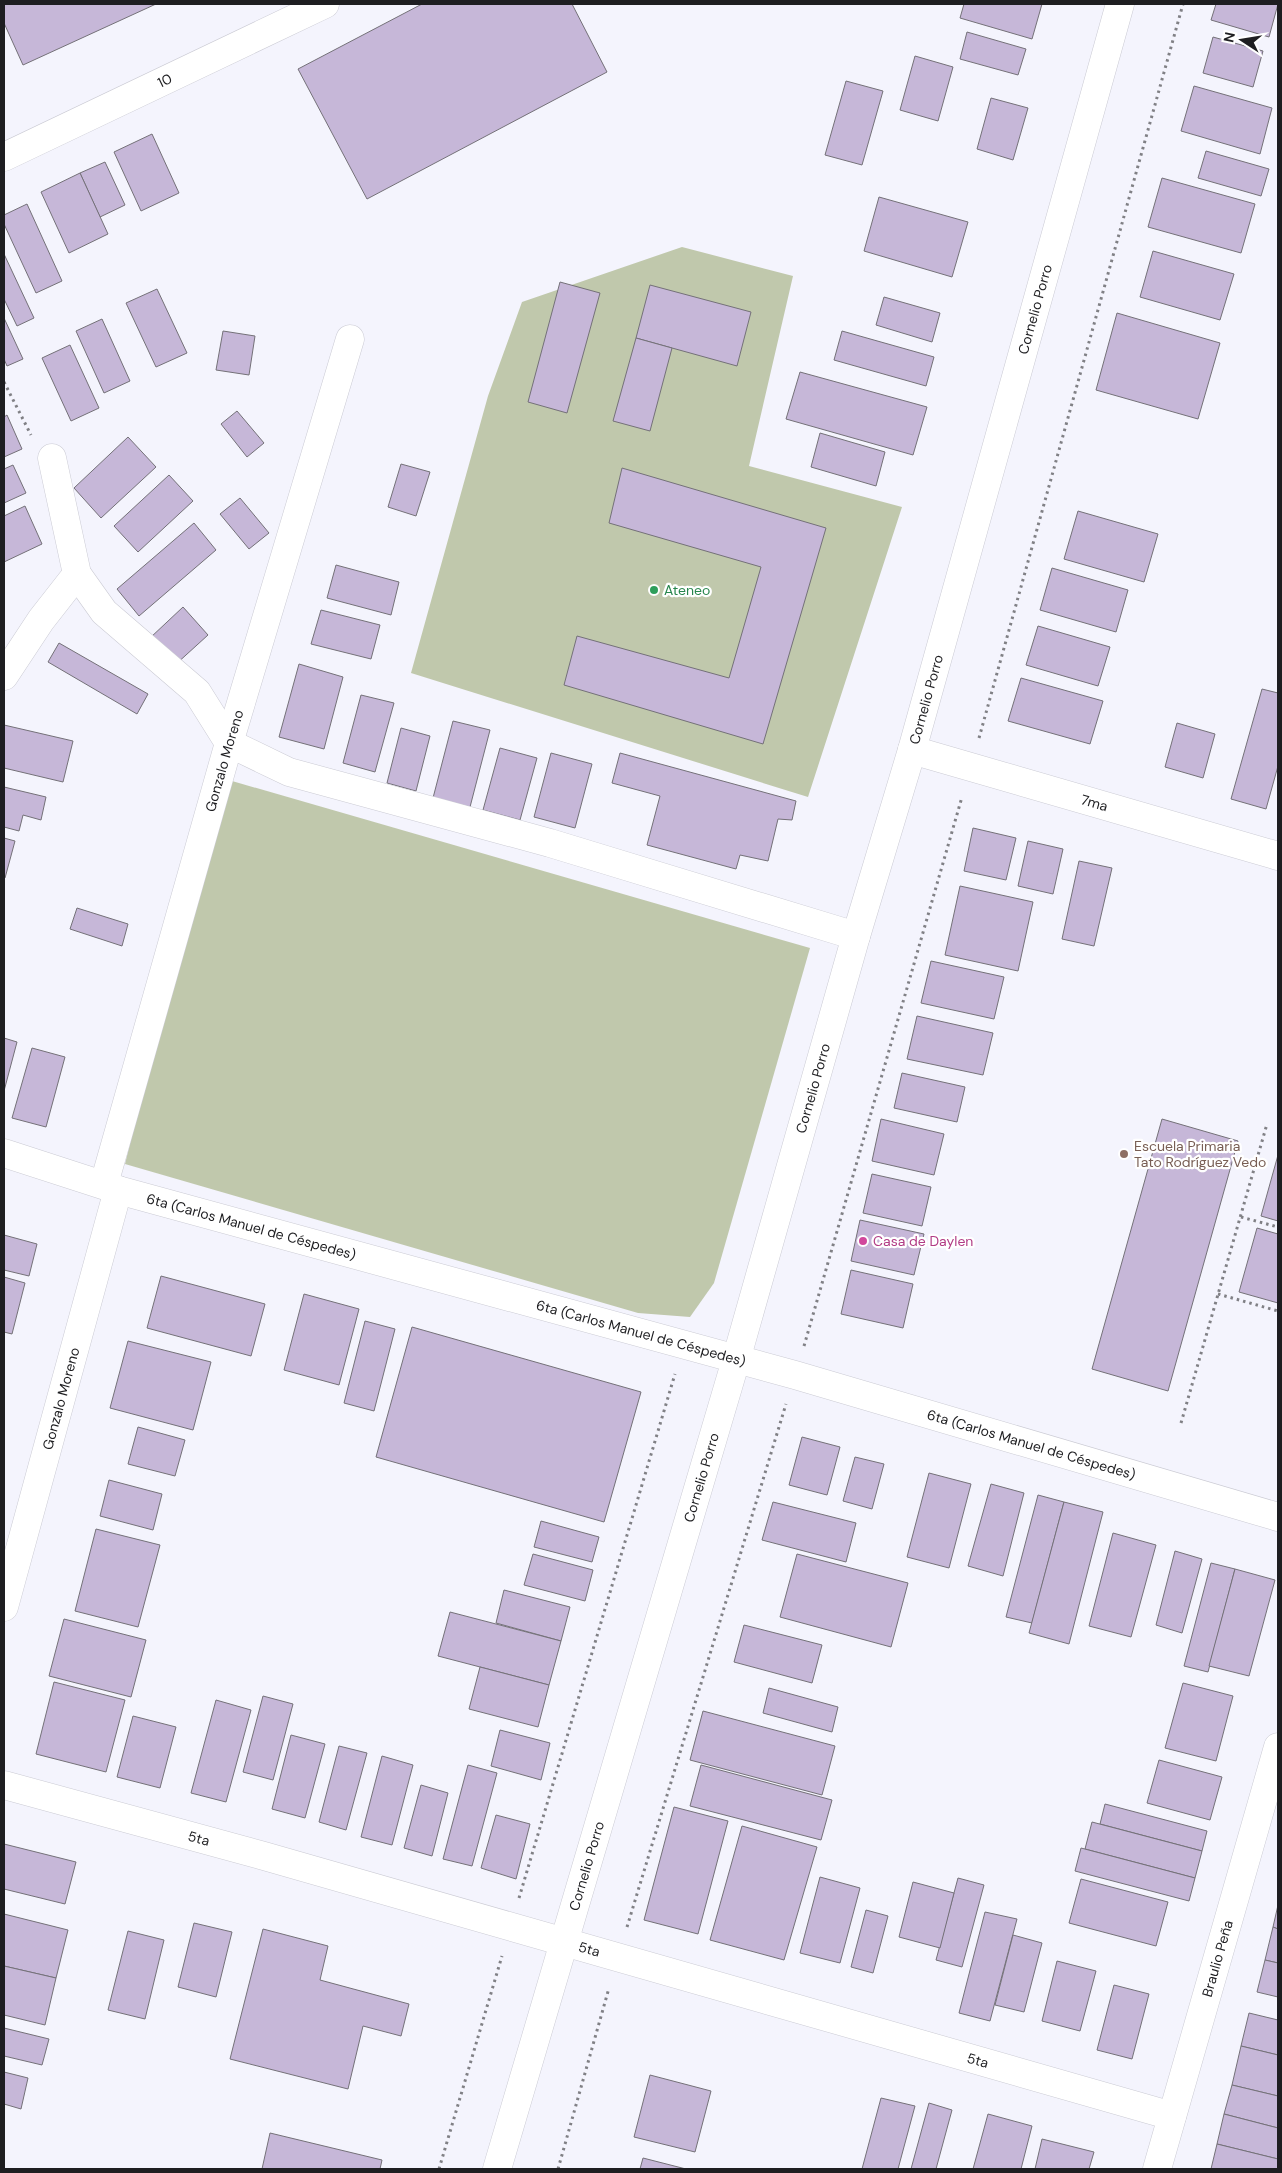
<svg xmlns="http://www.w3.org/2000/svg" width="1282" height="2173" font-family="'DM Sans',sans-serif">
<rect width="100%" height="100%" fill="#f4f4fd"/>
<g fill="#c0c8ac">
<polygon points="682,247 793,276 749,466 902,507 808,797 411,673 488,396 522,302"/>
<polygon points="232,781 810,948 714,1283 690,1317 638,1313 125,1164 147,1074"/>
</g>
<g fill="#c6b7d8" stroke="#747178">
<polygon points="4,4 156,4 23,65 4,23"/>
<polygon points="422,4 572,4 607,72 367,199 298,69"/>
<polygon points="964,4 1042,4 1032,39 960,18"/>
<polygon points="1216,4 1278,4 1269,37 1211,20"/>
<polygon points="967,32 1026,49 1018,75 960,59"/>
<polygon points="1213,37 1263,51 1253,87 1203,73"/>
<polygon points="915,56 953,67 938,121 900,110"/>
<polygon points="846,81 883,91 862,165 825,155"/>
<polygon points="1194,86 1272,108 1260,154 1181,131"/>
<polygon points="991,98 1028,108 1013,160 977,149"/>
<polygon points="152,134 179,193 141,211 114,152"/>
<polygon points="1206,151 1269,169 1261,196 1198,178"/>
<polygon points="105,162 125,205 100,217 80,173"/>
<polygon points="80,173 108,234 69,253 41,192"/>
<polygon points="1162,178 1255,204 1241,253 1148,227"/>
<polygon points="879,197 968,222 952,277 864,251"/>
<polygon points="27,204 62,281 36,293 4,224 4,215"/>
<polygon points="1153,251 1234,274 1220,320 1140,297"/>
<polygon points="4,254 34,318 17,326 4,299"/>
<polygon points="560,282 600,293 567,413 528,402"/>
<polygon points="650,285 751,312 737,366 636,338"/>
<polygon points="157,289 187,353 156,367 126,303"/>
<polygon points="884,297 940,313 932,342 876,325"/>
<polygon points="1117,313 1220,343 1198,419 1096,390"/>
<polygon points="4,318 23,359 7,366 4,359"/>
<polygon points="102,319 130,381 104,393 76,331"/>
<polygon points="223,331 255,336 249,375 216,370"/>
<polygon points="842,331 934,357 926,386 834,360"/>
<polygon points="636,338 672,348 650,431 613,421"/>
<polygon points="70,345 99,408 71,421 42,358"/>
<polygon points="800,372 927,407 913,455 786,419"/>
<polygon points="237,411 264,443 247,457 221,424"/>
<polygon points="7,415 22,449 4,457 4,417"/>
<polygon points="820,433 885,452 876,486 811,467"/>
<polygon points="128,437 156,467 101,518 74,488"/>
<polygon points="401,464 430,472 416,516 388,507"/>
<polygon points="13,465 26,493 4,503 4,469"/>
<polygon points="622,468 826,528 763,744 564,685 577,636 729,678 761,567 609,523"/>
<polygon points="169,475 193,501 138,552 114,526"/>
<polygon points="240,498 269,533 249,549 220,514"/>
<polygon points="25,506 42,544 4,562 4,516"/>
<polygon points="1078,511 1158,534 1144,582 1064,559"/>
<polygon points="194,523 216,550 139,616 117,589"/>
<polygon points="336,565 399,582 391,615 327,598"/>
<polygon points="1052,568 1128,590 1116,632 1040,610"/>
<polygon points="183,607 208,635 175,665 150,638"/>
<polygon points="321,610 380,625 371,659 311,644"/>
<polygon points="1038,626 1110,647 1098,686 1026,665"/>
<polygon points="59,643 148,694 137,714 48,662"/>
<polygon points="299,664 343,677 324,749 279,737"/>
<polygon points="1021,678 1103,701 1090,744 1008,721"/>
<polygon points="1262,689 1278,693 1278,766 1266,809 1231,799"/>
<polygon points="361,695 394,703 375,772 343,763"/>
<polygon points="453,721 490,730 470,807 433,798"/>
<polygon points="1177,723 1215,734 1203,778 1165,767"/>
<polygon points="4,725 73,741 63,782 4,768"/>
<polygon points="401,728 430,736 416,791 387,783"/>
<polygon points="500,748 537,758 520,820 483,810"/>
<polygon points="551,753 592,764 575,828 534,817"/>
<polygon points="620,753 796,801 792,820 778,819 768,861 740,855 736,869 647,845 660,796 612,783"/>
<polygon points="4,787 46,797 41,820 23,815 19,831 4,827"/>
<polygon points="973,828 1016,838 1006,880 964,871"/>
<polygon points="4,838 15,841 5,878 4,878"/>
<polygon points="1028,841 1063,849 1053,894 1018,886"/>
<polygon points="1079,861 1112,868 1094,946 1062,939"/>
<polygon points="960,886 1033,902 1018,971 945,955"/>
<polygon points="77,908 128,924 122,946 70,929"/>
<polygon points="931,961 1004,977 994,1019 921,1003"/>
<polygon points="917,1016 993,1033 983,1075 907,1059"/>
<polygon points="4,1038 17,1042 4,1091"/>
<polygon points="32,1048 65,1057 46,1127 12,1118"/>
<polygon points="902,1073 965,1087 957,1122 894,1108"/>
<polygon points="881,1119 944,1134 934,1175 872,1161"/>
<polygon points="1162,1119 1238,1141 1168,1391 1092,1369"/>
<polygon points="1278,1155 1278,1221 1261,1216"/>
<polygon points="872,1174 931,1187 922,1226 863,1213"/>
<polygon points="860,1220 924,1234 914,1275 851,1261"/>
<polygon points="1257,1228 1278,1234 1278,1303 1239,1292"/>
<polygon points="4,1235 37,1244 29,1276 4,1270"/>
<polygon points="851,1270 913,1284 903,1328 841,1314"/>
<polygon points="161,1276 265,1304 251,1356 147,1328"/>
<polygon points="4,1277 25,1283 12,1334 4,1332"/>
<polygon points="304,1294 359,1309 339,1385 284,1370"/>
<polygon points="365,1321 395,1329 374,1411 344,1403"/>
<polygon points="412,1327 641,1392 604,1522 376,1457"/>
<polygon points="128,1341 211,1362 193,1430 110,1408"/>
<polygon points="138,1427 185,1440 175,1476 128,1464"/>
<polygon points="802,1437 840,1447 827,1495 789,1485"/>
<polygon points="855,1457 884,1464 872,1509 843,1501"/>
<polygon points="929,1473 971,1484 949,1568 907,1557"/>
<polygon points="109,1480 162,1494 153,1530 100,1516"/>
<polygon points="991,1484 1024,1493 1003,1576 968,1566"/>
<polygon points="1038,1495 1064,1502 1032,1623 1006,1617"/>
<polygon points="773,1502 856,1523 846,1562 762,1540"/>
<polygon points="1064,1502 1103,1512 1069,1644 1029,1633"/>
<polygon points="541,1521 599,1537 592,1562 534,1547"/>
<polygon points="96,1529 160,1545 138,1627 75,1611"/>
<polygon points="1113,1533 1156,1545 1131,1637 1089,1626"/>
<polygon points="1175,1551 1202,1559 1182,1633 1156,1625"/>
<polygon points="533,1554 593,1570 585,1601 524,1585"/>
<polygon points="797,1554 908,1583 891,1647 780,1617"/>
<polygon points="1211,1563 1235,1569 1208,1672 1184,1666"/>
<polygon points="1235,1569 1275,1580 1249,1676 1209,1666"/>
<polygon points="504,1590 570,1607 561,1641 496,1623"/>
<polygon points="450,1612 561,1641 549,1685 438,1656"/>
<polygon points="64,1619 146,1640 131,1697 49,1676"/>
<polygon points="744,1625 822,1645 812,1683 734,1662"/>
<polygon points="480,1667 549,1685 538,1727 469,1709"/>
<polygon points="54,1682 125,1700 106,1772 36,1754"/>
<polygon points="1183,1683 1233,1696 1216,1761 1165,1748"/>
<polygon points="769,1688 838,1707 832,1732 763,1713"/>
<polygon points="263,1696 293,1704 273,1780 243,1772"/>
<polygon points="216,1700 251,1710 226,1802 191,1793"/>
<polygon points="703,1711 835,1746 822,1795 690,1760"/>
<polygon points="133,1716 176,1727 160,1788 117,1777"/>
<polygon points="500,1730 550,1743 541,1780 491,1766"/>
<polygon points="291,1735 325,1744 305,1818 272,1809"/>
<polygon points="339,1746 367,1753 346,1830 319,1822"/>
<polygon points="382,1756 413,1765 392,1845 361,1837"/>
<polygon points="1159,1760 1222,1777 1210,1820 1147,1803"/>
<polygon points="468,1765 497,1773 472,1866 443,1859"/>
<polygon points="701,1765 832,1800 821,1840 690,1806"/>
<polygon points="421,1785 448,1793 432,1856 404,1848"/>
<polygon points="1105,1804 1207,1831 1202,1851 1100,1824"/>
<polygon points="674,1807 728,1821 698,1934 644,1920"/>
<polygon points="496,1815 530,1824 516,1879 481,1868"/>
<polygon points="1092,1822 1202,1851 1195,1878 1085,1849"/>
<polygon points="742,1826 817,1847 784,1960 710,1940"/>
<polygon points="4,1844 76,1862 65,1904 4,1889"/>
<polygon points="1081,1848 1195,1878 1189,1901 1075,1871"/>
<polygon points="820,1877 860,1888 840,1963 800,1953"/>
<polygon points="958,1878 984,1885 962,1967 936,1960"/>
<polygon points="1081,1879 1168,1902 1156,1946 1069,1923"/>
<polygon points="913,1882 954,1893 940,1948 899,1937"/>
<polygon points="1278,1905 1278,1929 1273,1927"/>
<polygon points="866,1910 888,1916 873,1973 851,1967"/>
<polygon points="985,1912 1017,1919 990,2021 959,2013"/>
<polygon points="4,1914 68,1930 56,1978 4,1966"/>
<polygon points="194,1923 232,1932 216,1997 178,1987"/>
<polygon points="1273,1927 1278,1929 1278,1963 1265,1960"/>
<polygon points="263,1929 328,1946 320,1980 409,2004 401,2036 363,2026 348,2089 230,2059"/>
<polygon points="128,1931 164,1940 145,2019 108,2010"/>
<polygon points="1013,1935 1042,1943 1024,2012 995,2005"/>
<polygon points="1265,1960 1278,1963 1278,1997 1257,1992"/>
<polygon points="1057,1961 1096,1971 1080,2031 1042,2021"/>
<polygon points="4,1966 56,1978 45,2025 4,2015"/>
<polygon points="1114,1985 1149,1994 1132,2059 1097,2050"/>
<polygon points="1249,2013 1278,2020 1278,2055 1241,2046"/>
<polygon points="4,2028 49,2039 42,2065 4,2056"/>
<polygon points="1241,2046 1278,2055 1278,2096 1232,2085"/>
<polygon points="4,2072 28,2078 21,2109 4,2104"/>
<polygon points="650,2075 711,2091 695,2152 634,2137"/>
<polygon points="1232,2085 1278,2096 1278,2128 1224,2114"/>
<polygon points="881,2098 915,2106 898,2169 862,2169"/>
<polygon points="929,2103 952,2110 936,2169 911,2169"/>
<polygon points="988,2114 1032,2126 1021,2169 973,2169"/>
<polygon points="1224,2114 1278,2128 1278,2159 1217,2144"/>
<polygon points="270,2133 382,2160 380,2169 262,2169"/>
<polygon points="1042,2139 1094,2152 1089,2169 1035,2169"/>
<polygon points="1217,2144 1278,2159 1278,2169 1211,2169"/>
<polygon points="643,2158 686,2169 640,2169"/>
</g>
<g fill="none" stroke-linecap="round" stroke-linejoin="round">
<defs>
<g id="minor">
<polyline points="52,458 77,574 104,612 197,692 229,743 289,772 550,843 856,936"/>
<polyline points="4,676 41,620 77,574"/>
<path id="s1" d="M912,750L1278,856"/>
<path id="s2" d="M4,1153L118,1190L795,1375L1278,1517"/>
<path id="s3" d="M104,1184L229,743L350,339"/>
<path id="s4" d="M4,1607L118,1190"/>
<path id="s5" d="M4,1785L264,1856L1172,2116"/>
<path id="s6" d="M1157,2169L1278,1747"/>
</g>
<g id="tertiary">
<path id="s7" d="M4,157L325,4"/>
<path id="s8" d="M497,2169L736,1360L856,936L912,750L1120,4"/>
</g>
</defs>
<use href="#minor" stroke="#cbcbd4" stroke-width="29"/>
<use href="#tertiary" stroke="#cbcbd4" stroke-width="29"/>
<g stroke="#808085" stroke-width="3" stroke-dasharray="2.5 4" stroke-linecap="butt">
<polyline points="4,382 31,435"/>
<polyline points="979,738 1183,4"/>
<polyline points="1241,1217 1278,1227"/>
<polyline points="1218,1294 1278,1311"/>
<polyline points="804,1346 962,797"/>
<polyline points="1181,1423 1267,1124"/>
<polyline points="519,1898 675,1374"/>
<polyline points="627,1927 786,1404"/>
<polyline points="439,2169 502,1956"/>
<polyline points="558,2169 609,1988"/>
</g>
<use href="#minor" stroke="#fff" stroke-width="28"/>
<use href="#tertiary" stroke="#fff" stroke-width="28"/>
</g>
<circle fill="#2e9e5b" stroke="#fff" stroke-width="2" cx="654" cy="590" r="5"/>
<circle fill="#8d6e63" stroke="#fff" stroke-width="2" cx="1124" cy="1154" r="5"/>
<circle fill="#d1479c" stroke="#fff" stroke-width="2" cx="863" cy="1241" r="5"/>
<g text-anchor="middle" stroke-width="4.5" stroke-linejoin="round" paint-order="stroke">
<g font-size="14" fill="#1e1e21" stroke="#fff">
<text dy="5" stroke="none"><textPath href="#s7" startOffset="178">10</textPath></text>
<text dy="5" stroke="none"><textPath href="#s8" startOffset="1936">Cornelio Porro</textPath></text>
<text dy="5" stroke="none"><textPath href="#s8" startOffset="1531">Cornelio Porro</textPath></text>
<text dy="5" stroke="none"><textPath href="#s3" startOffset="440">Gonzalo Moreno</textPath></text>
<text dy="5" stroke="none"><textPath href="#s1" startOffset="190">7ma</textPath></text>
<text dy="5" stroke="none"><textPath href="#s8" startOffset="1126">Cornelio Porro</textPath></text>
<text dy="5" stroke="none"><textPath href="#s2" startOffset="258">6ta (Carlos Manuel de Céspedes)</textPath></text>
<text dy="5" stroke="none"><textPath href="#s2" startOffset="662">6ta (Carlos Manuel de Céspedes)</textPath></text>
<text dy="5" stroke="none"><textPath href="#s4" startOffset="216">Gonzalo Moreno</textPath></text>
<text dy="5" stroke="none"><textPath href="#s2" startOffset="1068">6ta (Carlos Manuel de Céspedes)</textPath></text>
<text dy="5" stroke="none"><textPath href="#s8" startOffset="721">Cornelio Porro</textPath></text>
<text dy="5" stroke="none"><textPath href="#s5" startOffset="202">5ta</textPath></text>
<text dy="5" stroke="none"><textPath href="#s8" startOffset="316">Cornelio Porro</textPath></text>
<text dy="5" stroke="none"><textPath href="#s5" startOffset="608">5ta</textPath></text>
<text dy="5" stroke="none"><textPath href="#s6" startOffset="219">Braulio Peña</textPath></text>
<text dy="5" stroke="none"><textPath href="#s5" startOffset="1012">5ta</textPath></text>
</g>
<g font-size="14" fill="#27864d" stroke="#fff" text-anchor="start">
<text x="664" y="595">Ateneo</text>
</g>
<g font-size="14" fill="#785e54" stroke="#fff" text-anchor="start">
<text x="1134" y="1151">Escuela Primaria<tspan x="1134" dy="16">Tato Rodríguez Vedo</tspan></text>
</g>
<g font-size="14" fill="#b23c85" stroke="#fff" text-anchor="start">
<text x="873" y="1246">Casa de Daylen</text>
</g>
</g>
<rect width="1282" height="2173" fill="none" stroke="#1e1e21" stroke-width="10"/>
<g transform="translate(1242 40) rotate(282)" stroke="#ffffff" stroke-width="4" paint-order="stroke">
<path d="M0-4L9 19L0 12L-9 19Z" fill="#1e1e21"/>
<text y="-8" font-size="14" font-weight="bold" text-anchor="middle" fill="#1e1e21">N</text>
</g>
</svg>
